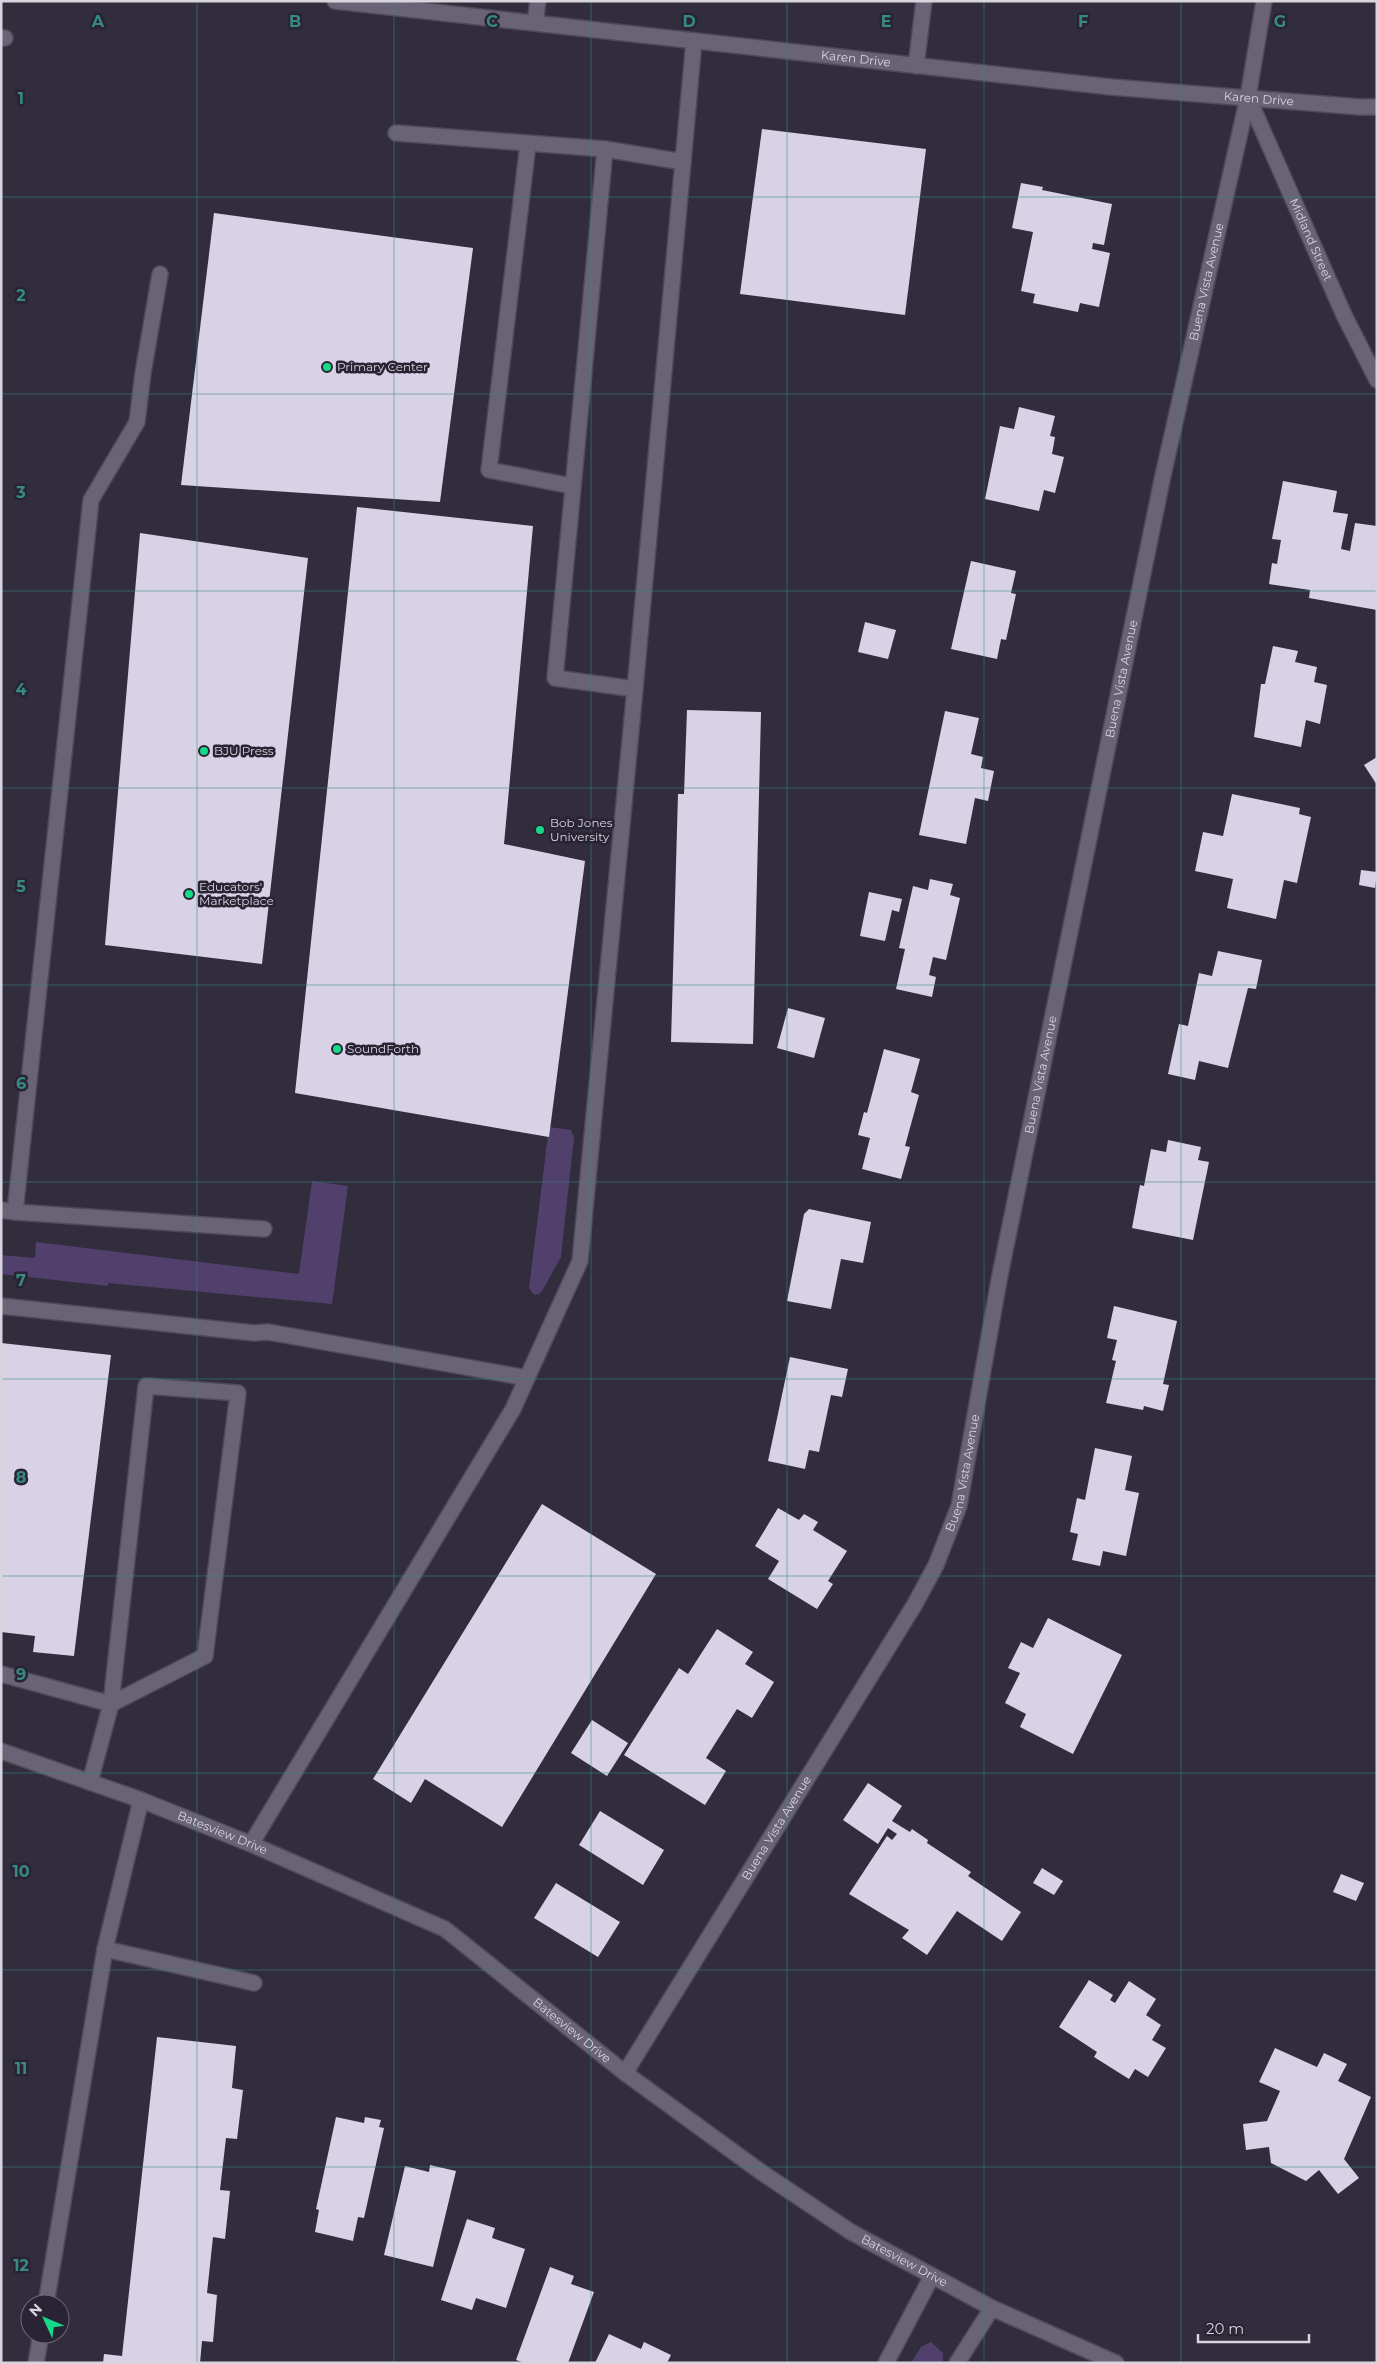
<svg xmlns="http://www.w3.org/2000/svg" width="1378" height="2364" font-family="Montserrat,sans-serif">
<rect width="100%" height="100%" fill="#322d3d"/>
<g fill="#513f6c">
<polygon points="549,1127 571,1130 574,1137 561,1257 542,1291 539,1294 534,1295 529,1288"/>
<polygon points="312,1181 348,1186 332,1304 108,1283 108,1286 1,1274 1,1255 35,1258 36,1242 299,1274"/>
<polygon points="931,2342 943,2353 943,2363 911,2363 921,2347"/>
</g>
<g fill="#d9d2e7">
<polygon points="762,129 926,149 905,315 740,294"/>
<polygon points="1021,183 1043,187 1042,190 1112,204 1104,245 1093,243 1092,249 1110,253 1099,307 1080,303 1078,312 1033,303 1035,294 1021,291 1033,232 1012,228"/>
<polygon points="214,213 473,248 440,502 181,485"/>
<polygon points="1019,407 1055,416 1050,436 1055,437 1052,454 1064,457 1055,493 1044,490 1039,511 985,499 1000,426 1014,429"/>
<polygon points="1283,481 1337,491 1333,512 1348,514 1341,549 1350,551 1355,523 1377,526 1377,610 1309,598 1310,590 1269,584 1272,563 1277,564 1281,540 1272,539"/>
<polygon points="357,507 533,526 504,844 585,861 549,1137 295,1093"/>
<polygon points="140,533 308,558 262,964 105,945"/>
<polygon points="971,561 1016,571 1011,593 1016,594 1006,640 1001,639 997,659 951,649"/>
<polygon points="865,622 896,630 888,659 858,652"/>
<polygon points="1273,646 1298,651 1295,662 1317,667 1314,682 1327,685 1320,724 1306,720 1301,747 1254,737 1261,684 1265,684"/>
<polygon points="687,710 761,712 753,1044 671,1042 678,794 684,794"/>
<polygon points="945,711 979,718 971,754 983,757 981,768 994,771 988,801 975,798 966,844 919,835"/>
<polygon points="1377,757 1377,785 1364,765"/>
<polygon points="1232,794 1300,808 1299,814 1311,817 1297,883 1284,880 1276,919 1227,908 1233,879 1195,871 1203,832 1223,836"/>
<polygon points="1361,870 1377,872 1375,888 1359,885"/>
<polygon points="930,879 953,884 950,895 960,898 946,960 933,957 929,975 936,977 932,997 896,989 905,949 899,948 913,886 928,890"/>
<polygon points="869,892 902,899 899,912 892,910 885,941 860,936"/>
<polygon points="1218,951 1262,960 1256,989 1248,988 1228,1068 1199,1061 1195,1080 1168,1074 1179,1024 1188,1026 1199,973 1212,976"/>
<polygon points="788,1008 825,1018 814,1058 777,1048"/>
<polygon points="884,1049 920,1059 911,1092 919,1095 905,1146 910,1147 901,1179 862,1169 870,1138 858,1135 864,1112 867,1113"/>
<polygon points="1168,1140 1201,1147 1198,1160 1209,1162 1193,1240 1132,1228 1140,1185 1144,1186 1151,1149 1166,1152"/>
<polygon points="809,1209 871,1222 863,1263 841,1259 831,1309 787,1301 804,1214"/>
<polygon points="1114,1306 1177,1321 1163,1384 1169,1385 1163,1411 1144,1406 1143,1410 1106,1403 1116,1361 1112,1360 1117,1340 1107,1338"/>
<polygon points="1,1343 111,1355 74,1656 33,1652 35,1636 1,1632"/>
<polygon points="790,1357 848,1369 842,1397 831,1395 819,1452 809,1450 805,1469 768,1461"/>
<polygon points="1095,1448 1132,1456 1125,1490 1139,1493 1126,1556 1103,1551 1100,1566 1072,1560 1078,1534 1070,1532 1077,1498 1085,1500"/>
<polygon points="542,1504 656,1574 502,1827 425,1779 411,1803 373,1779"/>
<polygon points="778,1508 799,1520 804,1514 818,1522 813,1530 847,1551 828,1581 833,1584 817,1609 768,1579 779,1561 755,1546"/>
<polygon points="1048,1618 1122,1655 1073,1754 1020,1727 1026,1714 1005,1703 1020,1673 1008,1668 1021,1642 1033,1648"/>
<polygon points="717,1629 753,1652 745,1664 774,1682 752,1718 737,1709 706,1758 726,1771 705,1805 624,1755 679,1668 688,1674"/>
<polygon points="592,1720 628,1743 607,1776 571,1753"/>
<polygon points="868,1783 902,1806 892,1821 910,1832 912,1829 928,1840 927,1843 971,1872 968,1876 1021,1912 1002,1941 957,1911 927,1955 902,1938 909,1930 849,1894 887,1836 892,1840 897,1834 888,1828 878,1844 843,1820"/>
<polygon points="600,1811 664,1850 643,1885 579,1845"/>
<polygon points="1042,1868 1063,1881 1054,1895 1033,1883"/>
<polygon points="1341,1874 1364,1883 1356,1901 1333,1892"/>
<polygon points="556,1883 620,1922 598,1957 534,1918"/>
<polygon points="1089,1980 1113,1995 1110,2000 1115,2003 1129,1981 1156,1999 1146,2015 1161,2025 1152,2040 1166,2048 1148,2077 1135,2069 1129,2079 1094,2057 1097,2052 1059,2027"/>
<polygon points="157,2037 236,2046 232,2088 243,2090 237,2139 226,2138 220,2190 230,2191 225,2239 213,2237 207,2293 217,2295 213,2342 202,2341 200,2363 103,2363 104,2354 122,2356"/>
<polygon points="1275,2048 1317,2067 1324,2053 1347,2064 1338,2081 1371,2097 1344,2159 1359,2178 1338,2194 1319,2170 1306,2181 1271,2163 1269,2147 1246,2150 1243,2124 1267,2121 1280,2091 1259,2082"/>
<polygon points="336,2117 364,2123 365,2117 381,2120 379,2127 384,2128 364,2218 358,2217 353,2241 315,2232 319,2210 316,2209"/>
<polygon points="430,2165 456,2171 433,2267 384,2255 405,2166 429,2172"/>
<polygon points="467,2219 495,2228 492,2238 525,2249 506,2308 476,2298 472,2310 441,2300"/>
<polygon points="550,2267 574,2276 571,2284 594,2292 568,2363 525,2363 516,2360"/>
<polygon points="609,2334 641,2349 644,2342 671,2355 667,2363 595,2363"/>
</g>
<g fill="none" stroke-linecap="round" stroke-linejoin="round">
<defs>
<g id="minor">
<path id="s1" d="M335,1L1111,87L1360,107H1377"/>
<polyline points="535,23 538,1"/>
<polyline points="1,38 5,38"/>
<polyline points="916,66 924,1"/>
<path id="s2" d="M1248,97L1344,315L1377,380"/>
<polyline points="396,133 605,149 683,162"/>
<polyline points="528,144 489,470 572,486"/>
<polyline points="605,149 555,678 635,689 694,41"/>
<polyline points="1,1210 15,1212 91,500 137,422 143,373 160,274"/>
<polyline points="15,1212 264,1229"/>
<polyline points="1,1306 254,1333 268,1332 527,1378"/>
<polyline points="1,1674 111,1704 205,1656 238,1393 146,1386 111,1704 90,1782"/>
<path id="s3" d="M1,1751L141,1800L251,1844L445,1929L625,2073L761,2172L851,2232L992,2308L1116,2363"/>
<polyline points="251,1844 513,1409 580,1261 635,689"/>
<polyline points="105,1949 254,1983"/>
<path id="s4" d="M625,2073L915,1604L936,1565L959,1506L999,1280L1162,480L1248,97L1264,1"/>
<polyline points="46,2304 105,1949 141,1800"/>
<polyline points="36,2363 41,2334"/>
<polyline points="886,2363 932,2276"/>
<polyline points="957,2363 992,2308"/>
</g>
</defs>
<use href="#minor" stroke="#4f4a58" stroke-width="18"/>
<use href="#minor" stroke="#6a6376" stroke-width="15"/>
</g>
<path fill="none" stroke="#378984" stroke-width="1" stroke-opacity="0.55" d="M197,1V2363M394,1V2363M591,1V2363M787,1V2363M984,1V2363M1181,1V2363M1,197H1377M1,394H1377M1,591H1377M1,788H1377M1,985H1377M1,1182H1377M1,1379H1377M1,1576H1377M1,1773H1377M1,1970H1377M1,2167H1377"/>
<g fill="#16d989" stroke="#292333" stroke-width="2">
<circle cx="327" cy="367" r="5"/>
<circle cx="204" cy="751" r="5"/>
<circle cx="540" cy="830" r="5"/>
<circle cx="189" cy="894" r="5"/>
<circle cx="337" cy="1049" r="5"/>
</g>
<g text-anchor="middle" stroke-width="5" stroke-linejoin="round" paint-order="stroke">
<g font-size="12" fill="#d7d4de" stroke="#292333">
<text dy="4" stroke="none"><textPath href="#s1" startOffset="524">Karen Drive</textPath></text>
<text dy="4" stroke="none"><textPath href="#s1" startOffset="929">Karen Drive</textPath></text>
<text dy="4" stroke="none"><textPath href="#s2" startOffset="156">Midland Street</textPath></text>
<text dy="4" stroke="none"><textPath href="#s4" startOffset="1908">Buena Vista Avenue</textPath></text>
<text dy="4" stroke="none"><textPath href="#s4" startOffset="1502">Buena Vista Avenue</textPath></text>
<text dy="4" stroke="none"><textPath href="#s4" startOffset="1098">Buena Vista Avenue</textPath></text>
<text dy="4" stroke="none"><textPath href="#s4" startOffset="692">Buena Vista Avenue</textPath></text>
<text dy="4" stroke="none"><textPath href="#s4" startOffset="288">Buena Vista Avenue</textPath></text>
<text dy="4" stroke="none"><textPath href="#s3" startOffset="236">Batesview Drive</textPath></text>
<text dy="4" stroke="none"><textPath href="#s3" startOffset="641">Batesview Drive</textPath></text>
<text dy="4" stroke="none"><textPath href="#s3" startOffset="1046">Batesview Drive</textPath></text>
</g>
<g font-size="12" fill="#d7d4de" stroke="#292333" text-anchor="start">
<text x="337" y="371">Primary Center</text>
<text x="214" y="755">BJU Press</text>
<text x="550" y="827">Bob Jones<tspan x="550" dy="14">University</tspan></text>
<text x="199" y="891">Educators'<tspan x="199" dy="14">Marketplace</tspan></text>
<text x="347" y="1053">SoundForth</text>
</g>
</g>
<g font-size="16" text-anchor="middle" font-weight="bold" fill="#378984" stroke="#292333" stroke-width="5" stroke-linejoin="round" paint-order="stroke">
<text x="98" y="27">A</text>
<text x="295" y="27">B</text>
<text x="492" y="27">C</text>
<text x="689" y="27">D</text>
<text x="886" y="27">E</text>
<text x="1083" y="27">F</text>
<text x="1280" y="27">G</text>
<text x="21" y="104">1</text>
<text x="21" y="301">2</text>
<text x="21" y="498">3</text>
<text x="21" y="695">4</text>
<text x="21" y="892">5</text>
<text x="21" y="1089">6</text>
<text x="21" y="1286">7</text>
<text x="21" y="1483">8</text>
<text x="21" y="1680">9</text>
<text x="21" y="1877">10</text>
<text x="21" y="2074">11</text>
<text x="21" y="2271">12</text>
</g>
<rect width="1378" height="2364" fill="none" stroke="#d7d4de" stroke-width="5"/>
<g transform="translate(45 2319) rotate(314)"><circle r="24" fill="#292333" stroke="#6f6a77"/>
<path d="M0-4L9 19L0 12L-9 19Z" fill="#16d989"/>
<text y="-8" font-size="14" font-weight="bold" text-anchor="middle" fill="#d7d4de">N</text>
</g>
<path d="M1198 2334v8h111v-8" fill="none" stroke="#d7d4de" stroke-width="2.5"/>
<text x="1206" y="2334" font-size="15" fill="#d7d4de" stroke="#292333" stroke-width="4" paint-order="stroke">20 m</text>
</svg>
